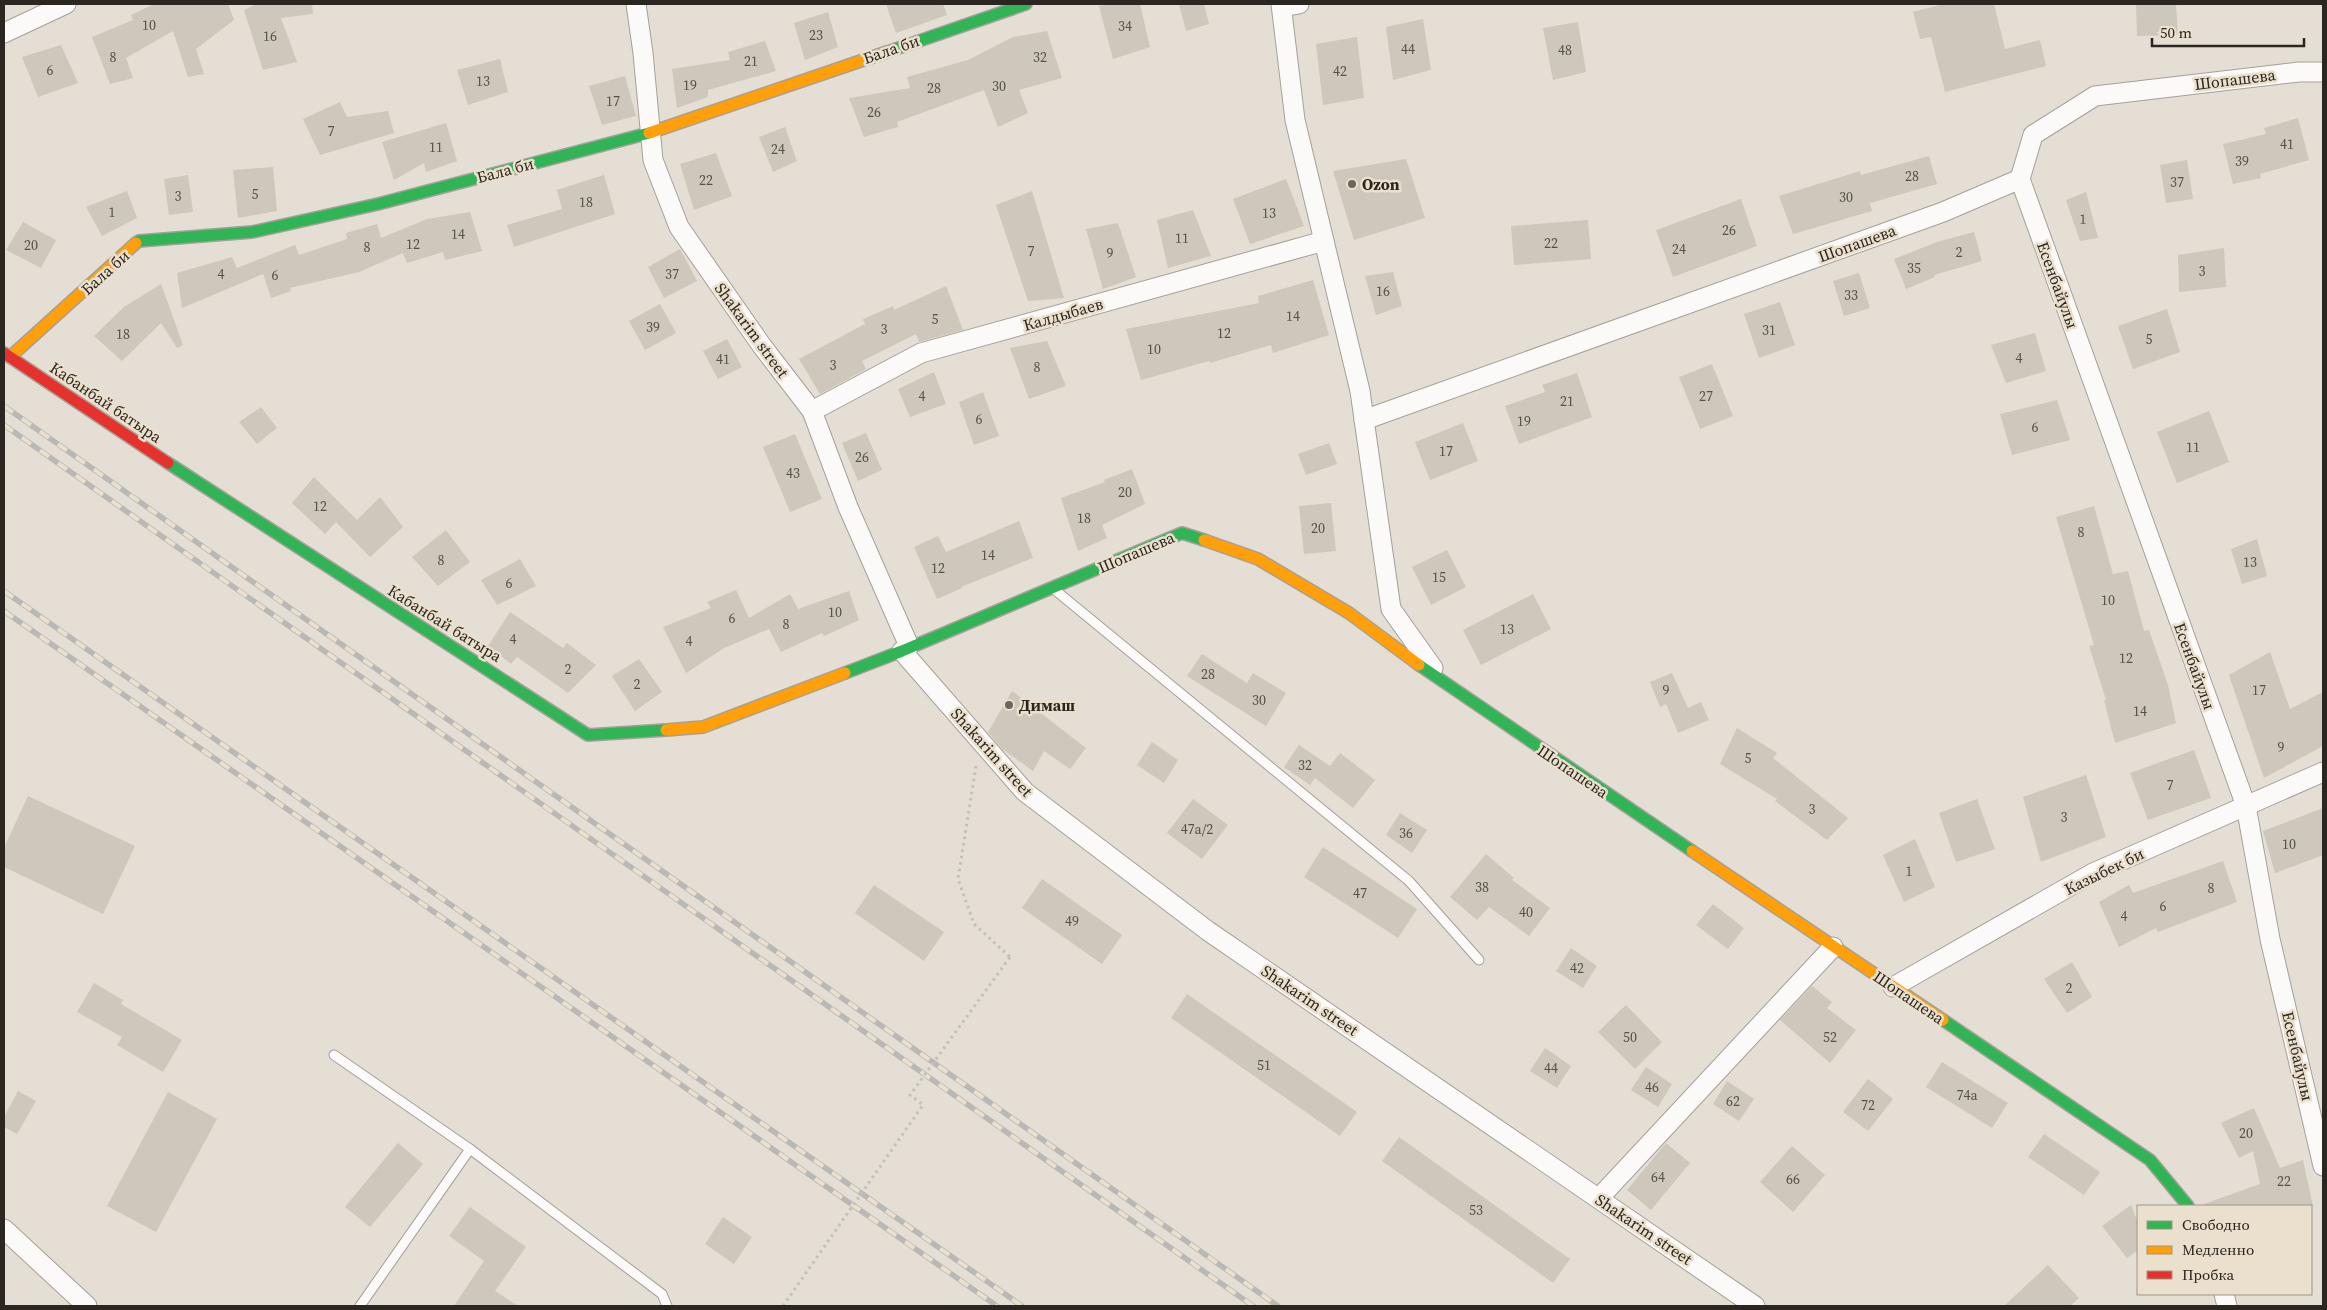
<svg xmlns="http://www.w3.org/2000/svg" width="2327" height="1310" font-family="'Source Serif 4',serif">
<rect width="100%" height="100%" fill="#e4ded4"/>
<g fill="#cec7bb">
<polygon points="154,4 228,4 234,20 196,49 204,74 188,77 173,31 126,58 133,78 110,84 92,37 133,20 131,15"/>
<polygon points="257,4 312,4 313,14 281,18 297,62 263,70 244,10"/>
<polygon points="886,4 943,4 947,15 896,33"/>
<polygon points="1110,4 1140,4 1150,47 1113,59 1099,6"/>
<polygon points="1179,4 1204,4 1209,24 1186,31"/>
<polygon points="1943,4 1994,4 2005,49 2040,40 2046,66 1945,92 1931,37 1920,39 1913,12"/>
<polygon points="2136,4 2176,4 2178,35 2137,36"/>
<polygon points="828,12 838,47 805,60 794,23"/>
<polygon points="1423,19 1431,70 1393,80 1386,27"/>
<polygon points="1578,22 1586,72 1553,80 1543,28"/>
<polygon points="1047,31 1062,78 1019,90 1028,113 998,127 984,90 897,122 898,127 864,137 849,98 910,88 907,77 968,60 1013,37"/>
<polygon points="1357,37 1364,98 1323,105 1316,44"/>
<polygon points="765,41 776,71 708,90 708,97 677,108 672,69 730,60 728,52"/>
<polygon points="61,45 78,83 38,97 22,57"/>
<polygon points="500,59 508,92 468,105 457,70"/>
<polygon points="625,76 636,116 602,125 589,86"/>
<polygon points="340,102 347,117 388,111 394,133 320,155 303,119"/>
<polygon points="2298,118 2309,160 2260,174 2261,178 2233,184 2223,144 2266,134 2264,128"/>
<polygon points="446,123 457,161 426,172 424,163 394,180 382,142"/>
<polygon points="785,127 797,161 773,172 759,137"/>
<polygon points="716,153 732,196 694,210 680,164"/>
<polygon points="1929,156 1937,184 1870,203 1872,211 1793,234 1779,196 1860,171 1861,175"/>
<polygon points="1406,159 1425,218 1354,240 1333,171"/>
<polygon points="2187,160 2193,199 2166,203 2160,165"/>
<polygon points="273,167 277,211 238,218 233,170"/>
<polygon points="188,175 193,212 169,215 164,179"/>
<polygon points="604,175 615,214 514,247 507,225 562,209 557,190"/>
<polygon points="1286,179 1304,226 1250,244 1233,199"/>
<polygon points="127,191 137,218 102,236 86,207"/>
<polygon points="1032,191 1064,298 1028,301 996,205"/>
<polygon points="2086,192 2098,238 2080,241 2066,200"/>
<polygon points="1741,199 1757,246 1673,277 1656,230"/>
<polygon points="1193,210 1211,256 1168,268 1157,220"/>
<polygon points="470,212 482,251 445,260 443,252 407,263 403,253 359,272 290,288 291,291 271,298 263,274 182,308 177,273 232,257 237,268 295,245 299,255 347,239 346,233 377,224 381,238 427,219"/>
<polygon points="1588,220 1591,259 1514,265 1511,226"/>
<polygon points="23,222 56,240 41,268 6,250"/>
<polygon points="1118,223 1136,277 1103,289 1086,229"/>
<polygon points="1974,232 1982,261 1934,275 1935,277 1906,289 1894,259 1937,242"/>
<polygon points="2224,248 2226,287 2179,292 2178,255"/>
<polygon points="680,249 697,281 664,298 648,267"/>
<polygon points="1393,272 1402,306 1376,315 1365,276"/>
<polygon points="1859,273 1870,308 1844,316 1833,281"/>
<polygon points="1313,280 1329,335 1273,353 1271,345 1210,363 1209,361 1141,380 1126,329 1259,303 1258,296"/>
<polygon points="161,284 183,345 177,348 161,323 122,361 94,336 124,307"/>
<polygon points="946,286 963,330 919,342 916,334 862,361 866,369 820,394 799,359 865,324 863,319 893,306 894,310"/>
<polygon points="1780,302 1795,345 1759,358 1744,314"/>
<polygon points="660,304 676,333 645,350 629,321"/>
<polygon points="2167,309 2180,352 2133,369 2118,326"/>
<polygon points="2035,333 2046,371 2006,383 1991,345"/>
<polygon points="727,339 742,367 718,379 703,351"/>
<polygon points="1047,341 1066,386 1029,399 1010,348"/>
<polygon points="1712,364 1733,416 1700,429 1679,377"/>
<polygon points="934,372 946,404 910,417 898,389"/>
<polygon points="1577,373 1592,417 1519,444 1505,406 1545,392 1542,385"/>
<polygon points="983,392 999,436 974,445 959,402"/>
<polygon points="2057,400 2070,440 2012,455 2000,414"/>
<polygon points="261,407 277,428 257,444 239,422"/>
<polygon points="2209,411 2229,462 2177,483 2157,432"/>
<polygon points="1463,423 1478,461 1430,480 1415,442"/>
<polygon points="866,433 882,470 858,481 842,443"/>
<polygon points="795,434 822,499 790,512 763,447"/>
<polygon points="1329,443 1337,464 1306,475 1298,454"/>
<polygon points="1132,469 1145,504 1102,525 1107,538 1078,551 1061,498 1105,482 1104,480"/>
<polygon points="314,477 357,520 380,497 403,527 370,557 336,522 325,534 292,503"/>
<polygon points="1331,503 1336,551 1304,554 1299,506"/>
<polygon points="2094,506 2113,574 2128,571 2144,631 2149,630 2168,685 2176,723 2115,743 2104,700 2106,700 2089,646 2094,645 2056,517"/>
<polygon points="1019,521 1033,558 961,587 962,588 937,599 914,547 938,536 946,552"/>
<polygon points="446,530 470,562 438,586 412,557"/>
<polygon points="2257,539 2267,576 2242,584 2231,549"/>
<polygon points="1447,550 1466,587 1431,605 1412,567"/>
<polygon points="520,559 536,586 497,605 481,580"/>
<polygon points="736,590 749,618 790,594 798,609 849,591 859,620 824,636 822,633 781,652 769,629 724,648 686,673 663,627 711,608 707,602"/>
<polygon points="1533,594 1551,629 1481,665 1463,630"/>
<polygon points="510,612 563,648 567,643 596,665 568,693 517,657 511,664 488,646"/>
<polygon points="2270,652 2290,709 2323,692 2323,746 2264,778 2229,675"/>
<polygon points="1202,654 1247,683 1253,673 1286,693 1266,726 1187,676"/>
<polygon points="639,659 662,692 635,711 612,676"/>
<polygon points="1672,673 1688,708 1701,702 1709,720 1678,733 1666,704 1660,707 1650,682"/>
<polygon points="1012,691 1086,748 1070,769 1044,751 1033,771 1002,749 988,732"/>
<polygon points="1737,728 1777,753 1773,758 1848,818 1827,840 1775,801 1777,799 1720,764"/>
<polygon points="1152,742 1178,760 1164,783 1137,765"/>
<polygon points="1299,745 1330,766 1340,753 1375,780 1353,808 1315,778 1310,785 1284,767"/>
<polygon points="2194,750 2211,798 2148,820 2130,773"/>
<polygon points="2086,775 2106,837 2041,862 2023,797"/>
<polygon points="28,796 135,846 103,914 4,867 4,848"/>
<polygon points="1193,799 1228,825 1202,859 1167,833"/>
<polygon points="1977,799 1995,849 1956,862 1939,813"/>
<polygon points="2323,808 2323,855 2275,873 2263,831"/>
<polygon points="1400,813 1427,830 1412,853 1386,835"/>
<polygon points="1915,839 1935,887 1904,902 1883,855"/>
<polygon points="1323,847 1417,909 1398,938 1304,877"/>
<polygon points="1486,854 1514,878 1512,880 1550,908 1529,936 1489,907 1477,920 1450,897"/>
<polygon points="2223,861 2237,902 2158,932 2156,928 2119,947 2099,902 2129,885 2133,893"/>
<polygon points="1042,879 1122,935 1102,964 1022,908"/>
<polygon points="874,885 944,932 924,961 855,913"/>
<polygon points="1713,904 1744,928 1728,949 1696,925"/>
<polygon points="1571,948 1597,966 1583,988 1556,971"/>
<polygon points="2072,962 2092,997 2067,1013 2044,979"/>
<polygon points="94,983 123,1000 121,1004 182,1040 163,1072 117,1045 122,1037 77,1012"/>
<polygon points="1812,986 1832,1002 1827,1008 1856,1030 1830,1063 1780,1020"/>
<polygon points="1187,994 1357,1112 1340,1136 1171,1018"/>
<polygon points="1626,1005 1662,1042 1635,1069 1598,1032"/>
<polygon points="1545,1048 1571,1066 1557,1088 1530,1071"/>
<polygon points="1942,1062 2008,1103 1992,1128 1926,1087"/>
<polygon points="1646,1067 1672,1084 1658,1107 1631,1090"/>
<polygon points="1868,1079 1893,1099 1868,1131 1843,1112"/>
<polygon points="1727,1081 1754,1099 1739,1121 1713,1104"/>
<polygon points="18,1091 36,1101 17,1134 4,1127 4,1117"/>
<polygon points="168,1092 217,1119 156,1232 107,1206"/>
<polygon points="2254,1108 2280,1168 2303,1160 2313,1206 2204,1206 2204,1204 2260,1184 2253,1151 2239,1158 2221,1123"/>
<polygon points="2044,1134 2100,1172 2084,1195 2028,1157"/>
<polygon points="1399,1137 1570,1259 1553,1283 1382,1161"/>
<polygon points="398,1143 423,1164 370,1227 345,1207"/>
<polygon points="1666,1143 1690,1163 1651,1210 1627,1190"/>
<polygon points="1792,1146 1825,1175 1793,1212 1760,1182"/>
<polygon points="2131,1205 2138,1223 2138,1250 2127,1258 2102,1226"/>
<polygon points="470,1207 526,1247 495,1291 518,1306 454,1306 484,1261 449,1236"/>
<polygon points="723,1217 752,1237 734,1264 705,1244"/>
<polygon points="2048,1265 2079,1298 2070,1306 2004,1306"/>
</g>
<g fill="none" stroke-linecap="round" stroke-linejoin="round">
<defs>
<g id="lane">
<polyline points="1055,590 1409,881 1479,960"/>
<polyline points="334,1055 470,1149 360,1306"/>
<polyline points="470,1149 662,1294 667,1306"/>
</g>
<g id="street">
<polyline points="636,4 643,53 653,160 679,227 762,346 812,411 848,507 909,646"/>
<polyline points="1281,4 1295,120 1360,391 1391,609 1433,668"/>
<polyline points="1282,7 1299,4"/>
<polyline points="4,33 66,4"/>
<polyline points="2020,179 2246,806 2270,939 2323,1166"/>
<polyline points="812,411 921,353 1324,241"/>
<polyline points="1364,420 1943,212 2020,179 2033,135 2095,96 2299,72 2323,72"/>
<polyline points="902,651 1025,792 1208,931 1755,1306"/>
<polyline points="1893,987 2093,873 2323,772"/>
<polyline points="1599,1198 1833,947"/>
<polyline points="4,1229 87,1306"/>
<polyline points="2224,1294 2227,1306"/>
</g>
<g id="fast">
<polyline points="887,52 1026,4"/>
<polyline points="136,243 139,241 252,232 378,204 649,133"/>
<polyline points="168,463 588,735 666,730"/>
<polyline points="1419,665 1692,851"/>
<polyline points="845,673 902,651 1182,533 1204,540"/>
<polyline points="1943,1020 2150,1160 2188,1206"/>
</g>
<g id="slow">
<polyline points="649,133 887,52"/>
<polyline points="10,357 136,243"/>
<polyline points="1204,540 1258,559 1349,613 1419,665"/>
<polyline points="666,730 703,727 845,673"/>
<polyline points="1692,851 1943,1020"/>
</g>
<polyline id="jam" points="4,353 168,463"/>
</defs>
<use href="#lane" stroke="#a5a099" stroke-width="11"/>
<use href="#street" stroke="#a5a099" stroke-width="21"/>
<use href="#fast" stroke="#a5a099" stroke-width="14"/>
<use href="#slow" stroke="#a5a099" stroke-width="14"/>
<use href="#jam" stroke="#a5a099" stroke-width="14"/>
<polyline stroke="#c3c0bc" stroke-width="3" stroke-dasharray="2.5 4" stroke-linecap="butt" points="976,766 958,879 974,924 1010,957"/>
<use href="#lane" stroke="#fbfaf9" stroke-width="9"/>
<use href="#street" stroke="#fbfaf9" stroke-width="19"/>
<use href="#fast" stroke="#30b455" stroke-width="11"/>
<use href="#slow" stroke="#ff9f0a" stroke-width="11"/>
<use href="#jam" stroke="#e5322d" stroke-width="11"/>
<defs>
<g id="rail">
<polyline points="4,406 1278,1306"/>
<polyline points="4,425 1253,1306"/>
<polyline points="4,591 1022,1306"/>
<polyline points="4,611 997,1306"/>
</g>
</defs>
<use href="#rail" stroke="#b9b8b5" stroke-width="5.5"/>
<use href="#rail" stroke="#ebdfcd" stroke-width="4" stroke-dasharray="11" stroke-linecap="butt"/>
<polyline stroke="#c3c0bc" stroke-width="3" stroke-dasharray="2.5 4" stroke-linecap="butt" points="783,1306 923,1105 910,1095 1010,957"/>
</g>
<g fill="#6c665e" stroke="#ebdfcd" stroke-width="2">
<circle cx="1352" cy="184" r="5"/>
<circle cx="1009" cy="705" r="5"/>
</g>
<g text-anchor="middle" stroke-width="5" stroke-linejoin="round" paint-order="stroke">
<g font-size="14" fill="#565148">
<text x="149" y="30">10</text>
<text x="1125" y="31">34</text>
<text x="816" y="40">23</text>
<text x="270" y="41">16</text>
<text x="1408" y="54">44</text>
<text x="1565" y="55">48</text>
<text x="113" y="62">8</text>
<text x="1040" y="62">32</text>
<text x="751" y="66">21</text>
<text x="50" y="75">6</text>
<text x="1340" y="76">42</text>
<text x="483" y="86">13</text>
<text x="690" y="90">19</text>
<text x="999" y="91">30</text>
<text x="934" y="93">28</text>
<text x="613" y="106">17</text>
<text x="874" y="117">26</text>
<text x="331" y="136">7</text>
<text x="2287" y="149">41</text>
<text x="436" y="152">11</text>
<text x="778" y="154">24</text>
<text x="2242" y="166">39</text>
<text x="1912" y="181">28</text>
<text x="706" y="185">22</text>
<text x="2177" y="187">37</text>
<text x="255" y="199">5</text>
<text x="178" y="201">3</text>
<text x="1846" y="202">30</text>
<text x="586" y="207">18</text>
<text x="112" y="217">1</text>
<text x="1269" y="218">13</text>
<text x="2083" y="224">1</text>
<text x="1729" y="235">26</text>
<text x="458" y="239">14</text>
<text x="1182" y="243">11</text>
<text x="1551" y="248">22</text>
<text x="413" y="249">12</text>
<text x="31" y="250">20</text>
<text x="367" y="252">8</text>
<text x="1679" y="254">24</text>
<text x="1031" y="256">7</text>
<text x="1959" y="257">2</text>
<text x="1110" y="258">9</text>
<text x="1914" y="273">35</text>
<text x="2202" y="276">3</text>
<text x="221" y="279">4</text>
<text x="672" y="279">37</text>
<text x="275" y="280">6</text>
<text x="1383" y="296">16</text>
<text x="1851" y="300">33</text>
<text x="1293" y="321">14</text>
<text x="935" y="324">5</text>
<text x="653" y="332">39</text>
<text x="884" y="334">3</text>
<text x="1769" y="335">31</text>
<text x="1224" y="338">12</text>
<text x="123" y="339">18</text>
<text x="2149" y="344">5</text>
<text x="1154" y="354">10</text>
<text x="2019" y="363">4</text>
<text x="723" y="364">41</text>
<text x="833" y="370">3</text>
<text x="1037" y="372">8</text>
<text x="922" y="401">4</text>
<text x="1706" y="401">27</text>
<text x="1567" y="406">21</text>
<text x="979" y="424">6</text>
<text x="1524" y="426">19</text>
<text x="2035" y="432">6</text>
<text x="2193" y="452">11</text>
<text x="1446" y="456">17</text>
<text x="862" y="462">26</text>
<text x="793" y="478">43</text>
<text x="1125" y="497">20</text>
<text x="320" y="511">12</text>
<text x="1084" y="523">18</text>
<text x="1318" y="533">20</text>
<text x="2081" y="537">8</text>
<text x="988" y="560">14</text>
<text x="441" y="565">8</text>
<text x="2250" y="567">13</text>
<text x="938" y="573">12</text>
<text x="1439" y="582">15</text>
<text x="509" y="588">6</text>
<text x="2108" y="605">10</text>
<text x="835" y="617">10</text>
<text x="732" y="623">6</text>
<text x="786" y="629">8</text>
<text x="1507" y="634">13</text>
<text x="513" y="644">4</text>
<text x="689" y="646">4</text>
<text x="2126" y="663">12</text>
<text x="568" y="674">2</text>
<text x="1208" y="679">28</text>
<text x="637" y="689">2</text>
<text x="1666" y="695">9</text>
<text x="2259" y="695">17</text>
<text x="1259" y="705">30</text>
<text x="2140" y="716">14</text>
<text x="2281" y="752">9</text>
<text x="1748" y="763">5</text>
<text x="1305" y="770">32</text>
<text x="2170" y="790">7</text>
<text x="1812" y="814">3</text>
<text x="2064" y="822">3</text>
<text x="1197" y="834">47а/2</text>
<text x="1406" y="838">36</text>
<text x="2289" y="849">10</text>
<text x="1909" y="876">1</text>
<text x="1482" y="892">38</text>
<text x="2211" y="893">8</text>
<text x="1360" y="898">47</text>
<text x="2163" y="911">6</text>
<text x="1526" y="917">40</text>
<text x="2124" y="921">4</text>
<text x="1072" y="926">49</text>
<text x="1577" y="973">42</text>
<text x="2069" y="993">2</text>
<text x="1630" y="1042">50</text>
<text x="1830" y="1042">52</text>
<text x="1264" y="1070">51</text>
<text x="1551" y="1073">44</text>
<text x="1652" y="1092">46</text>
<text x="1967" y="1100">74а</text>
<text x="1733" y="1106">62</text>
<text x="1868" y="1110">72</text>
<text x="2246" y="1138">20</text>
<text x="1658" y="1182">64</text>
<text x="1793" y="1184">66</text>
<text x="2284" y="1186">22</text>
<text x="1476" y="1215">53</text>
</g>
<g font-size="16" fill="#2b261f" stroke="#ebdfcd">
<text transform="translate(891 49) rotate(-19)" y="6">Бала би</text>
<text transform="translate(2235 79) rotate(-7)" y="6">Шопашева</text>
<text transform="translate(505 170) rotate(-15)" y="6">Бала би</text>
<text transform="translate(1857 243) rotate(-20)" y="6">Шопашева</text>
<text transform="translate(105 272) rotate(-42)" y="6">Бала би</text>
<text transform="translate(2058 285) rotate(70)" y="6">Есенбайулы</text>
<text transform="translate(1063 314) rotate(-16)" y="6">Калдыбаев</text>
<text transform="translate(752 330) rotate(54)" y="6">Shakarim street</text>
<text transform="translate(106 402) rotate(34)" y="6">Кабанбай батыра</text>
<text transform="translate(1136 552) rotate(-23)" y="6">Шопашева</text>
<text transform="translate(445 623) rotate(32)" y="6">Кабанбай батыра</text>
<text transform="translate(2195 666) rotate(70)" y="6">Есенбайулы</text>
<text transform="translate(992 752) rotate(48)" y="6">Shakarim street</text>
<text transform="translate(1573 771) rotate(34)" y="6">Шопашева</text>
<text transform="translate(2104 871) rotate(-26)" y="6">Казыбек би</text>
<text transform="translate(1909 997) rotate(34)" y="6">Шопашева</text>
<text transform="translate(1310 1000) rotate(34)" y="6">Shakarim street</text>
<text transform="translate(2298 1056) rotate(77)" y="6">Есенбайулы</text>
<text transform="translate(1644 1229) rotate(34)" y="6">Shakarim street</text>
</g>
<g font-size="16" font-weight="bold" fill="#2b261f" stroke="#ebdfcd" text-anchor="start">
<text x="1362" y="190">Ozon</text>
<text x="1019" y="711">Димаш</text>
</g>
</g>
<rect width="2327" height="1310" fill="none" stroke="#2b261f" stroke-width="10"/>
<rect x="2137" y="1205" width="175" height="90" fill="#ebdfcd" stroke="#9e9587"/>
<rect x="2147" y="1221" width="25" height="8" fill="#30b455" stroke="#9e9587"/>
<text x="2182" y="1230" font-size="15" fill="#2b261f">Свободно</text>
<rect x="2147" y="1246" width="25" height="8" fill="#ff9f0a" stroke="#9e9587"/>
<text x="2182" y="1255" font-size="15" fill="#2b261f">Медленно</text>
<rect x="2147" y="1271" width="25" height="8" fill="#e5322d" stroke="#9e9587"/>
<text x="2182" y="1280" font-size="15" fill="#2b261f">Пробка</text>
<path d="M2152 38v8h152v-8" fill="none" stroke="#2b261f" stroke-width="2.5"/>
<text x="2160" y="38" font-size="15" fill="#2b261f" stroke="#ebdfcd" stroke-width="4" paint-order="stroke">50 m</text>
</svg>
